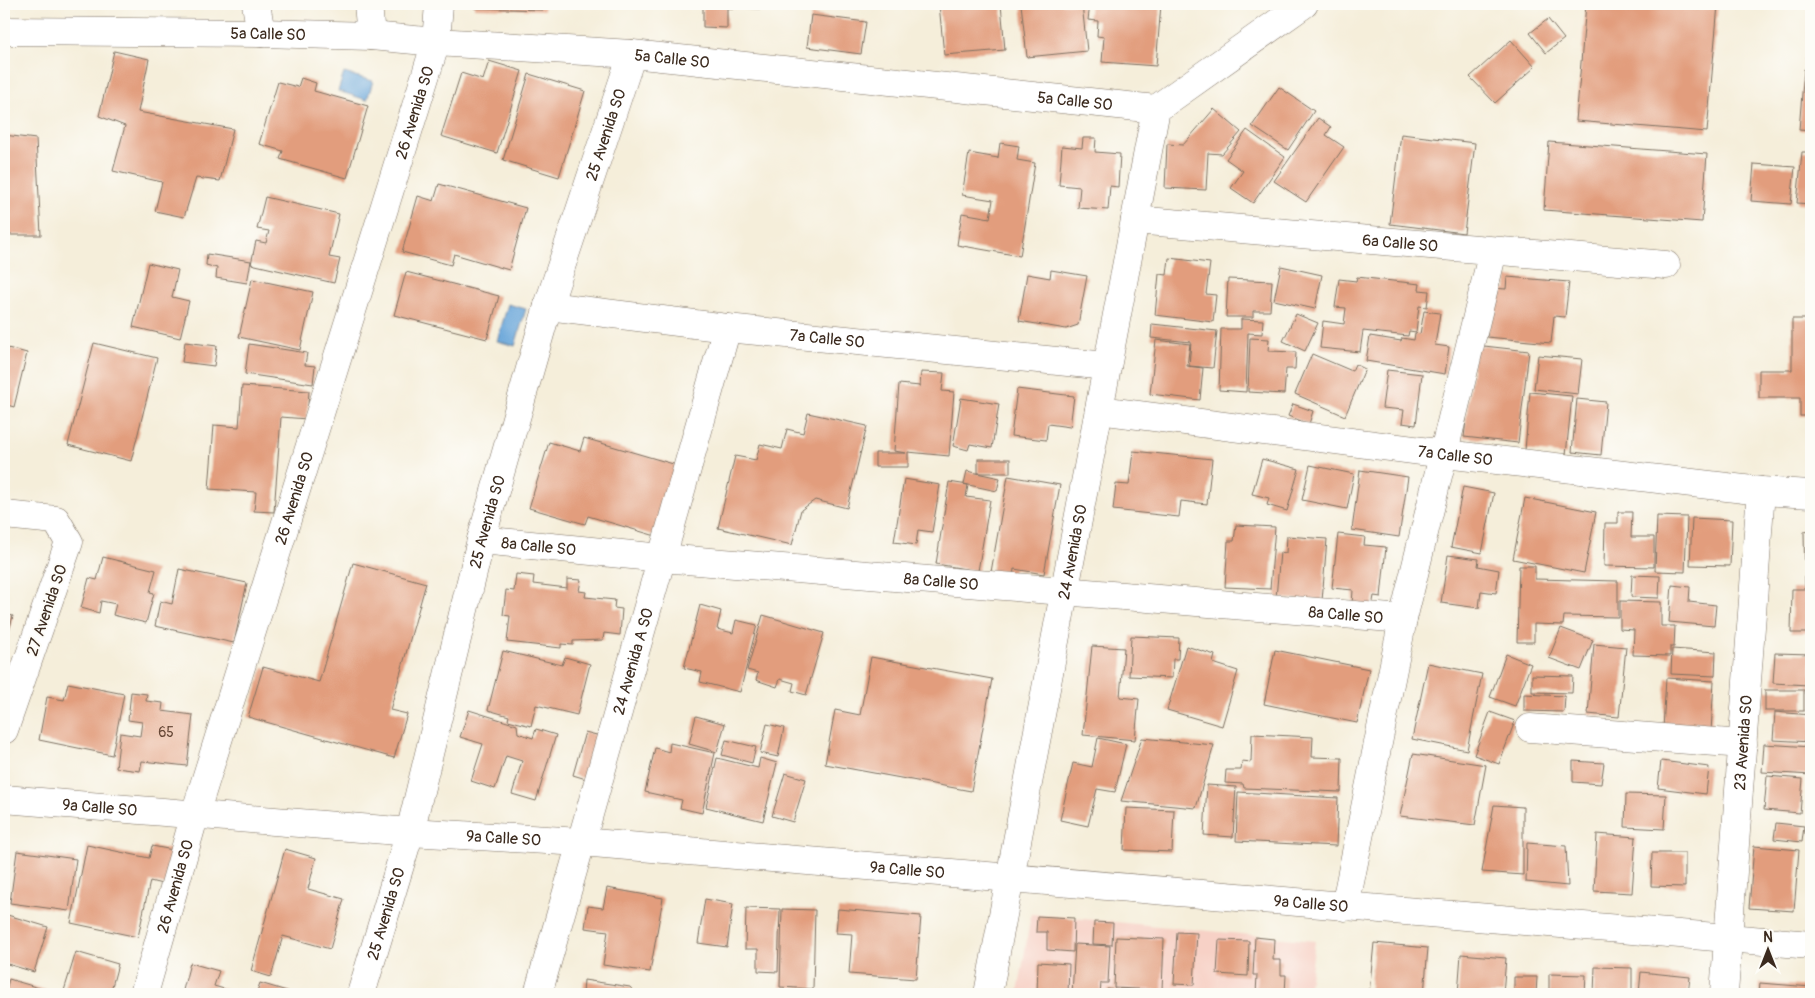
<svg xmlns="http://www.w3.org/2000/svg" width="1815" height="998" font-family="Pangolin,sans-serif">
<rect width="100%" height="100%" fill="#fdfcf7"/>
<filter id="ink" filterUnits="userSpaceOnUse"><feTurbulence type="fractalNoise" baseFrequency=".02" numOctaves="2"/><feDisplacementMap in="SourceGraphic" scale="10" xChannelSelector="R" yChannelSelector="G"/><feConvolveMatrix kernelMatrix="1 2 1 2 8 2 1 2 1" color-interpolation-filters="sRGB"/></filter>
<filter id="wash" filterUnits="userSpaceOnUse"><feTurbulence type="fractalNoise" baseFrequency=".0096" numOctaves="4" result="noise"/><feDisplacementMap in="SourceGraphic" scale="20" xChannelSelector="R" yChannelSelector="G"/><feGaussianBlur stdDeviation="1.12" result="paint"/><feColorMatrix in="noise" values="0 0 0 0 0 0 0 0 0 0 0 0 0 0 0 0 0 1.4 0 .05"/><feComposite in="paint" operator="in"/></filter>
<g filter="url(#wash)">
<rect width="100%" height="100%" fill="#f5eeda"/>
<polygon fill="#f7d1c6" points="1031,914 1315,941 1308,994 1018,994"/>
<g fill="#67a5d9" stroke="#51687c">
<polygon points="344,73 373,81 367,100 338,91"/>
<polygon points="508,304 526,309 515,346 497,341"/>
</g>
<g id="blocks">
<g fill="#e29d7d">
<polygon points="474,4 544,4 544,10 474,8"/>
<polygon points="703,4 767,4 767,9 727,8 727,28 703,27"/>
<polygon points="939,4 1001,4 1005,50 944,55"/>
<polygon points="1021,4 1082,4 1087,51 1027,57"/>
<polygon points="1090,4 1161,4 1156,66 1102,62 1104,37 1097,36 1098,21 1088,20"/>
<polygon points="1586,4 1718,4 1707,132 1576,121"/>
<polygon points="1810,4 1811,4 1811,63 1806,63"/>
<polygon points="811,15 866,22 861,54 807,47"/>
<polygon points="1548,19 1564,39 1546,53 1530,33"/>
<polygon points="1511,40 1535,67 1495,103 1470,77"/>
<polygon points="114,51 149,59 138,112 233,129 220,181 196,178 184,217 155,211 162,182 113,171 125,126 99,116"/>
<polygon points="489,61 522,71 497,153 441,136 461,73 483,80"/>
<polygon points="1804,69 1811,69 1811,131 1799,130"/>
<polygon points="529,74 585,91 559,177 503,160"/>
<polygon points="301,78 316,83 314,91 368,106 347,178 280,159 283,151 259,144 278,82 298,87"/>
<polygon points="1279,87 1314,111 1288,150 1252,126"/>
<polygon points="1214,109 1241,132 1222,154 1208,153 1206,190 1165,188 1167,144 1183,145"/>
<polygon points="1318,118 1331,127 1326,135 1344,147 1306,202 1274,181"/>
<polygon points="1247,130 1285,157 1253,203 1231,188 1243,171 1226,159"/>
<polygon points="1401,134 1475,143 1464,233 1390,224"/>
<polygon points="4,135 36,139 41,235 4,235"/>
<polygon points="1083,138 1096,138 1095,152 1120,154 1118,187 1110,186 1108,210 1078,208 1080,187 1059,185 1062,146 1082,148"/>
<polygon points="1549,142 1707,154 1702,222 1544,210"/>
<polygon points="1000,143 1019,146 1017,160 1035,163 1020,256 957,245 962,213 990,218 993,200 962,195 969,153 998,158"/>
<polygon points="1802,152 1811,152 1811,204 1797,203"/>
<polygon points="1754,164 1795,167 1791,204 1751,201"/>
<polygon points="439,184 526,208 509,270 454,254 451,265 402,252 418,196 434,201"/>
<polygon points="265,197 339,214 329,257 340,259 334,283 251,264 256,241 266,243 269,231 257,229"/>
<polygon points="207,254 251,261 247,283 216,278 217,268 206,265"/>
<polygon points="1169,258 1210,263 1206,294 1216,295 1213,322 1155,315 1159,274 1167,275"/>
<polygon points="148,263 178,270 172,297 189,301 180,338 133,327"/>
<polygon points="1281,266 1322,275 1315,309 1274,300"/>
<polygon points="1051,270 1087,276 1078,325 1066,329 1019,321 1027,274 1050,278"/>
<polygon points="406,272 499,296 487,339 394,315"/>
<polygon points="1357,277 1420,284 1419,290 1429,291 1427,307 1419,306 1416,332 1409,331 1408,336 1363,331 1360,352 1320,348 1323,321 1344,324 1346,308 1335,307 1339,279 1356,281"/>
<polygon points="1507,277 1569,282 1565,317 1554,316 1551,343 1487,337 1491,288 1506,289"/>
<polygon points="252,279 313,292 300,350 239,337"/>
<polygon points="1228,279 1272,281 1270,311 1253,311 1253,317 1226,317"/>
<polygon points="1424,311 1440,313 1435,345 1449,347 1445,374 1366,361 1370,336 1401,341 1402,338 1414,340 1415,333 1420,334"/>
<polygon points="1296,314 1318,323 1305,351 1283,341"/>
<polygon points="1241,319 1263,320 1262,334 1248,333 1246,392 1219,390 1221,329 1241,329"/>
<polygon points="1792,319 1811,319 1811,416 1800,416 1800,398 1759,398 1759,370 1792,370"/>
<polygon points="1152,324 1217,331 1213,368 1189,366 1191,342 1151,338"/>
<polygon points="1250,338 1269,339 1268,351 1296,352 1295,369 1286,369 1284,394 1248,392"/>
<polygon points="1156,340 1190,344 1187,366 1203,368 1200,400 1150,394"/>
<polygon points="185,342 217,346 214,366 182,362"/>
<polygon points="94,343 157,358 131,461 68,445"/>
<polygon points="249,344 307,353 305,365 315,366 313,384 245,374"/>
<polygon points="1475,345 1529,351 1518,443 1464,437"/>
<polygon points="4,347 27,353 14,407 4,404"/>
<polygon points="1312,354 1352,371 1355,364 1365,369 1345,416 1295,394"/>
<polygon points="1538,355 1582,359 1578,394 1534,389"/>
<polygon points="1387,370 1422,374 1416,425 1402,423 1404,410 1382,408"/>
<polygon points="921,372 944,373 942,391 954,392 949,456 908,452 908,467 875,467 875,453 906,453 894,451 899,384 920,386"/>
<polygon points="242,386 309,391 307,419 281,417 274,512 254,511 256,492 209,489 214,425 239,427"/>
<polygon points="1017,389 1074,396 1070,427 1048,424 1046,440 1011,436"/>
<polygon points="1530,392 1572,396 1566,455 1525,450"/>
<polygon points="961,398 999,404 992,448 970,444 968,450 953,446"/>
<polygon points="1577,399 1606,402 1601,455 1572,452"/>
<polygon points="1293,404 1313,411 1309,424 1288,416"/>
<polygon points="808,413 867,426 847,508 815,500 801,510 792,545 718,528 735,456 756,460 760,444 782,449 787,429 803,433"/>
<polygon points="584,438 687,468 666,539 588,516 585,524 529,508 549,442 580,451"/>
<polygon points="1133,451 1212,459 1207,504 1181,501 1179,517 1113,510 1116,484 1129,485"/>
<rect x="978" y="459" width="32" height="14"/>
<polygon points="1262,459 1299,469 1287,511 1267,505 1269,498 1252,494"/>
<polygon points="1310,465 1354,474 1347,509 1302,500"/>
<polygon points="1360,470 1408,477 1399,537 1352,530"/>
<polygon points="967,471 1000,478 997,491 964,484"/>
<polygon points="1008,476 1060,485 1044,574 1014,569 1013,576 991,572"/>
<polygon points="904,479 940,485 932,532 918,530 916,545 894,542"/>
<polygon points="949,482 968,485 966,497 990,500 978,571 936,564"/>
<polygon points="1463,487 1494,493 1482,553 1451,547"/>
<polygon points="1525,498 1596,512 1584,573 1513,559"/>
<polygon points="1618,512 1632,512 1631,537 1654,537 1654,567 1604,566 1605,523 1618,523"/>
<polygon points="1657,516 1687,517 1685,572 1655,571"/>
<polygon points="1692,518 1732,520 1730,566 1690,565"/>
<polygon points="1236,525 1275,527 1270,589 1225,587 1228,541 1234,541"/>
<polygon points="1811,531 1811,587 1805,587 1804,532"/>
<polygon points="1338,534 1365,537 1364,545 1386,547 1381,597 1374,596 1372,607 1352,605 1353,590 1332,588"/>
<polygon points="1287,536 1327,539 1322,601 1276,598 1280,552 1286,553"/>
<polygon points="1448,555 1479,559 1478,566 1499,570 1496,593 1481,591 1479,608 1441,603"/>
<polygon points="103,557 156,570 150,592 154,593 146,623 113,615 116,604 101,601 99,613 81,608 89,578 97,580"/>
<polygon points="353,563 426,583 390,710 407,714 394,758 248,717 263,667 319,682"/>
<polygon points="1519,566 1535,566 1535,579 1618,581 1618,617 1564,616 1563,625 1534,624 1534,642 1517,642"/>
<polygon points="179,569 247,583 234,643 155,626 160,601 172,604"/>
<polygon points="516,574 534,576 533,584 567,588 567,579 581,580 579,591 586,592 585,597 615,600 614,608 622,609 620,635 604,633 603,640 573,641 573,645 561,644 561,648 507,642 510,616 503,615 506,590 514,591"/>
<polygon points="1632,575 1660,576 1659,598 1631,597"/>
<polygon points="1672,585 1690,587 1689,602 1716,605 1714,626 1669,622"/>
<polygon points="1792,589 1811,589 1811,633 1791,633"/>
<polygon points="1620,601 1661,602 1661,626 1675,626 1674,647 1670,647 1670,656 1633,655 1634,630 1620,629"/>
<polygon points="700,605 721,611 717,629 733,633 736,620 757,625 740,692 700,682 702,672 684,668"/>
<polygon points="4,614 13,616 8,635 4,634"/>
<polygon points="763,615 824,633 806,695 792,691 794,683 780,679 777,687 756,680 758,673 747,670"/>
<polygon points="1561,628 1593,640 1581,670 1549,658"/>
<polygon points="1131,636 1179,638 1178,659 1173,659 1172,678 1129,676"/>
<polygon points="1594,644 1626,647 1619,717 1588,714"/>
<polygon points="1092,646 1124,648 1120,697 1139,699 1135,740 1083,735"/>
<polygon points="1186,646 1215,655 1213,663 1238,671 1222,726 1167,710"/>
<polygon points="1672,649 1716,652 1715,676 1671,674"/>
<polygon points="1275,650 1369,669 1357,723 1264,704"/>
<polygon points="503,651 562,665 565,657 590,664 577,715 536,705 531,726 508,720 509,716 488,710"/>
<polygon points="1775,653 1811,654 1811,689 1808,689 1808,685 1773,683"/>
<polygon points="1506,654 1531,664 1515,706 1490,697"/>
<polygon points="871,657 992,679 971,791 825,764 835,710 860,715"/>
<polygon points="1428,663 1482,674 1467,750 1412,739"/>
<polygon points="1532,675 1573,676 1572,693 1532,692"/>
<polygon points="1666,678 1714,681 1711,732 1663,729"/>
<polygon points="68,683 124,694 112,755 39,740 47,697 64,700"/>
<rect x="1765" y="690" width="39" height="21"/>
<polygon points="131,692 147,694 146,701 163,703 162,711 193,715 187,766 142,761 140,771 116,768 120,733 140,736 142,722 128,720"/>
<polygon points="1524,694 1565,696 1564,712 1524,711"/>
<polygon points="469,710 517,725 518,733 533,738 536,729 556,735 536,801 512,794 522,761 506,756 495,789 471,781 483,744 460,737"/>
<polygon points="1490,712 1515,721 1499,764 1474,755"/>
<polygon points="1775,712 1811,715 1811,742 1773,740"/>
<polygon points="696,716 725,724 717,752 689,744"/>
<polygon points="767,724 784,728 778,757 760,753"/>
<polygon points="585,732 612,739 599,783 573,775"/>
<polygon points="1252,734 1313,737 1312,757 1342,758 1341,792 1244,788 1243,784 1225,783 1226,770 1241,770 1242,761 1251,762"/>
<polygon points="1098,738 1126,744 1115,792 1097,789 1088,826 1060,820 1073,763 1092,767"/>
<polygon points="1142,738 1214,745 1196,808 1121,801"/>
<polygon points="726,740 756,747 752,763 722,755"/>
<polygon points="670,743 715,753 702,813 680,808 682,800 645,792 655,748 669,752"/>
<polygon points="1764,744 1811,747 1811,775 1762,772"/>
<polygon points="1413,754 1486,765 1475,825 1400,816"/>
<polygon points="717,758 758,768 760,758 777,763 763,821 706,807"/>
<polygon points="1573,761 1604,763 1601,784 1573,782"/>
<polygon points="1661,761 1709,767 1706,794 1658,788"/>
<polygon points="785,773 806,779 793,822 772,816"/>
<polygon points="1767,776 1803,779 1800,813 1764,810"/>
<polygon points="1207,785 1236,787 1233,837 1204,835"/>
<polygon points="1238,792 1338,798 1336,846 1236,841"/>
<polygon points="1626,794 1666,795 1664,829 1625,827"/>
<polygon points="1494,805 1523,807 1523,875 1482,872"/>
<polygon points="1126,808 1174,810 1172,852 1124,850"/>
<polygon points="1776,823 1804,826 1802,842 1774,839"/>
<polygon points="1597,834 1636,837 1632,893 1594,891"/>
<polygon points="1527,843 1566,846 1568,886 1526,882"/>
<polygon points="87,845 149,858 152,846 173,850 166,885 150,881 138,937 71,923"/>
<polygon points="1754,846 1799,850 1794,911 1749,908"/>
<polygon points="285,849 316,858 308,889 344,899 330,949 283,936 271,977 251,971"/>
<polygon points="17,851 76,859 69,911 10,903"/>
<polygon points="1652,853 1685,853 1685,887 1651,886"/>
<polygon points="607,888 663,898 650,972 603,965 608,931 585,928 588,906 603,908"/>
<polygon points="705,899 733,904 727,947 698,943"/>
<polygon points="746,908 780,909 778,972 758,971 758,949 745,949"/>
<polygon points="782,909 815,910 813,989 780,987"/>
<polygon points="838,909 921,916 916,979 849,974 852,934 836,933"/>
<polygon points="4,914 48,927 34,972 4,963"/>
<polygon points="1037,916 1074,918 1073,952 1047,950 1047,932 1036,932"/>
<polygon points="1094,922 1113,923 1112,945 1093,944"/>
<polygon points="1177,932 1197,933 1194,985 1174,984"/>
<polygon points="1116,937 1164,939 1162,990 1114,988"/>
<polygon points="1255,937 1274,939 1273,960 1281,960 1281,975 1286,975 1285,994 1256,994 1257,975 1253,975"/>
<polygon points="1219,940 1249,941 1248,976 1217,974"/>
<polygon points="1374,943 1428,948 1424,994 1369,994"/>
<polygon points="1075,944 1110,946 1108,983 1101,983 1100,994 1072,994"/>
<polygon points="76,952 118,964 110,994 63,994"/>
<polygon points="1461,954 1506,958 1503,994 1458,994"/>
<polygon points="1038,962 1069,964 1068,994 1037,994"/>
<polygon points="190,963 219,971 214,986 241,994 182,994"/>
<polygon points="1595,967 1632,968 1632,994 1594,994"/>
<polygon points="1641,972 1690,977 1688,994 1639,994"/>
<polygon points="1549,974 1586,975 1585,994 1549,994"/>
<polygon points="1514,977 1537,977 1536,994 1514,994"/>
<polygon points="9,979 49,991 47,994 5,994"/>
<polygon points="584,980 630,987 636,994 583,994"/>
<polygon points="260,983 297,994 256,994"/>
<polygon points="1760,983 1811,987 1811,994 1759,994"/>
<polygon points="1107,989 1157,992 1157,994 1107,994"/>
</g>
</g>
</g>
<g filter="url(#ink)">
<use href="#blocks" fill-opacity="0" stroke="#7c6f60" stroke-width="1"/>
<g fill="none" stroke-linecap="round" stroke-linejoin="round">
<defs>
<g id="street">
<polyline points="256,4 261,33"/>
<polyline points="368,4 371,36"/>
<path id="s1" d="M4,31L261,33L371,36L436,42L632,54L1156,109"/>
<path id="s2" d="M1135,220L1666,265"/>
<path id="s3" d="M548,306L727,328L1107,366"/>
<path id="s4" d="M1099,410L1445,454L1761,491L1811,494"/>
<polyline points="4,515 56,520 69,542 4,730"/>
<path id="s5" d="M481,540L662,558L1403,619"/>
<polyline points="1530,728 1743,744"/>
<path id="s6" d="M4,799L410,832L581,842L1811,945"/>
<polyline points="1345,907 1403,619 1493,251"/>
<path id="s7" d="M144,994L195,814L436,42L439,4"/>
<path id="s8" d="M361,994L410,832L481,540L548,306L632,54"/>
<path id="s9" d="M538,994L727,328"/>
<path id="s10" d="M1724,994L1761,491"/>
</g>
<g id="secondary">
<path id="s11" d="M988,994L1156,109L1304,4"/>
</g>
</defs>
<use href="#street" stroke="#7c6f60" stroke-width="29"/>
<use href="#secondary" stroke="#7c6f60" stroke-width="29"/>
<use href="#street" stroke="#fff" stroke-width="28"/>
<use href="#secondary" stroke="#fff" stroke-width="28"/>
</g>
</g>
<g text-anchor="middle" stroke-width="4" stroke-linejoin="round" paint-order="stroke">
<g font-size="14" fill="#654736">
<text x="166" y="737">65</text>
</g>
<g font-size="16" fill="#3b2a1e" stroke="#fdfcf7">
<text dy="6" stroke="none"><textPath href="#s1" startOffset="264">5a Calle SO</textPath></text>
<text dy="6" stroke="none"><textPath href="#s1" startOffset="669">5a Calle SO</textPath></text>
<text dy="6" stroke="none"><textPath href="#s1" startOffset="1074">5a Calle SO</textPath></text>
<text dy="6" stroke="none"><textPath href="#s7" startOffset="922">26 Avenida SO</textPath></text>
<text dy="6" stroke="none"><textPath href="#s8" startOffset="894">25 Avenida SO</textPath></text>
<text dy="6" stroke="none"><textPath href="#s2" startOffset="266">6a Calle SO</textPath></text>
<text dy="6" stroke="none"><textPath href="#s3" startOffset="281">7a Calle SO</textPath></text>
<text dy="6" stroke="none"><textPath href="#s4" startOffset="359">7a Calle SO</textPath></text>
<text dy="6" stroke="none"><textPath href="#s7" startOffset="518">26 Avenida SO</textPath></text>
<text dy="6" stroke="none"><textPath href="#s8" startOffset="489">25 Avenida SO</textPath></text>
<text dy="6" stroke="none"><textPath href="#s5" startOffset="58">8a Calle SO</textPath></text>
<text dy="6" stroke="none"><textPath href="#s11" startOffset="450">24 Avenida SO</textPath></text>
<text dy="6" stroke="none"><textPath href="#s5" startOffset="462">8a Calle SO</textPath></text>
<text transform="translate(46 610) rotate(-71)" y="6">27 Avenida SO</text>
<text dy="6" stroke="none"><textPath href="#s5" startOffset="868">8a Calle SO</textPath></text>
<text dy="6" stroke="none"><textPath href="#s9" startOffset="346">24 Avenida A SO</textPath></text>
<text dy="6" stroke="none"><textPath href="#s10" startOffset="252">23 Avenida SO</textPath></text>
<text dy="6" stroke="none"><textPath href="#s6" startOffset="96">9a Calle SO</textPath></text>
<text dy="6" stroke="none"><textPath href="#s6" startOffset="501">9a Calle SO</textPath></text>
<text dy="6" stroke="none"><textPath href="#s6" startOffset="906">9a Calle SO</textPath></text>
<text dy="6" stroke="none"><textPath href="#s7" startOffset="112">26 Avenida SO</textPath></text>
<text dy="6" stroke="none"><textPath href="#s6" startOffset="1311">9a Calle SO</textPath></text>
<text dy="6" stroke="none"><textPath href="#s8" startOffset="84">25 Avenida SO</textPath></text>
</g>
</g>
<rect width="1815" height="998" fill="none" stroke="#fdfcf7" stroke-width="20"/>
<g transform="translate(1768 950)" stroke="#fdfcf7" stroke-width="4" paint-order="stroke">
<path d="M0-4L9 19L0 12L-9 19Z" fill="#3b2a1e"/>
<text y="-8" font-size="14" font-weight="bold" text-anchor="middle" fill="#3b2a1e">N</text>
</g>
</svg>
